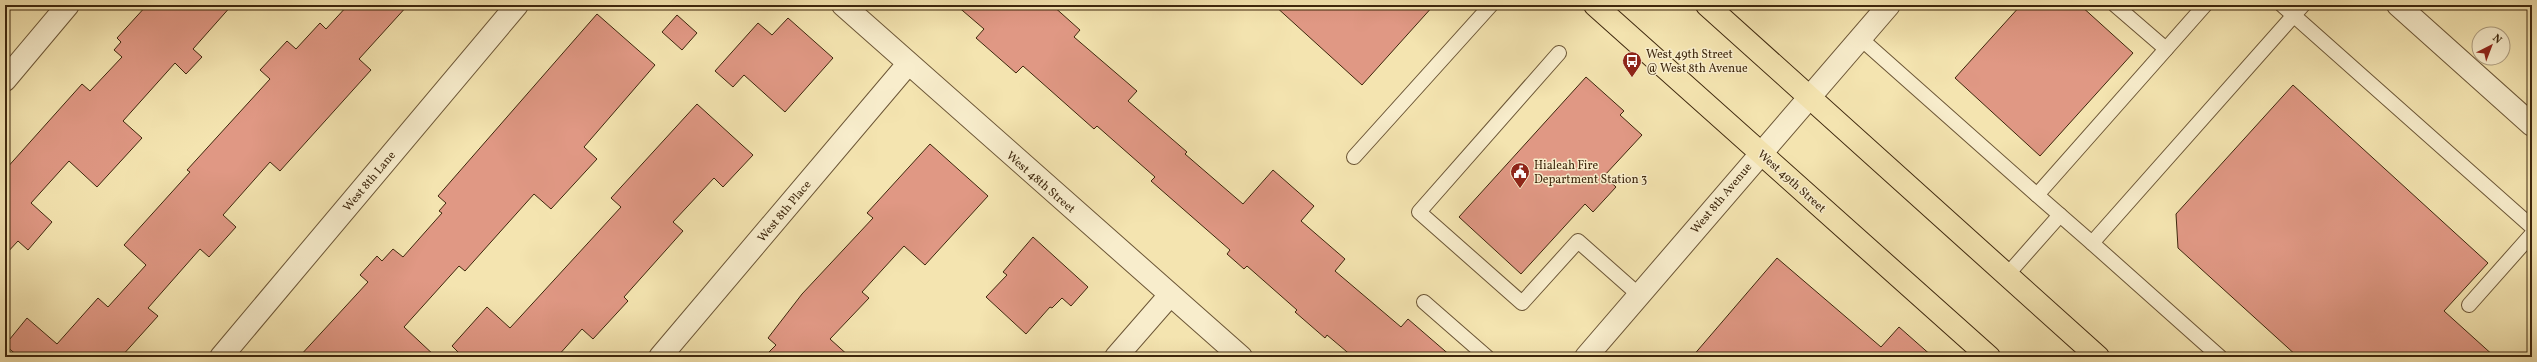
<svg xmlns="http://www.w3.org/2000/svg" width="2537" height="362" font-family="Vollkorn,serif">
<rect width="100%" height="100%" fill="#f4e4b0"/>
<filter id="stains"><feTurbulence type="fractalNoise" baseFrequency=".005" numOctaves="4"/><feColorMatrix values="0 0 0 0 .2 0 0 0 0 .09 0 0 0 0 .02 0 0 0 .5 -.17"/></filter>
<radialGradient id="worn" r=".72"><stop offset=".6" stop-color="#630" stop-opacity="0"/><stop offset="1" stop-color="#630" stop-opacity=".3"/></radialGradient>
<g fill="#e09884" stroke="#3e270d">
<polygon points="147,5 232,5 193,49 202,57 186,74 175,63 123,121 142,138 97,187 69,161 31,203 52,222 28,250 18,241 5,255 5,170 82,84 90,91 122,57 114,50 121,42 117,38"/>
<polygon points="348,5 408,5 359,59 371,70 280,171 270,162 223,215 236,227 209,257 200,249 148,308 158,316 121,357 19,357 5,345 27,318 57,344 98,298 108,307 146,265 124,245 190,172 187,170 270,79 260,70 287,41 296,49 320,23 326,29"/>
<polygon points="956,5 1052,5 1080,30 1074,37 1137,91 1128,101 1187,152 1185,154 1243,204 1273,170 1314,206 1301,221 1345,259 1335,271 1401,327 1408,319 1452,357 1353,357 1327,335 1325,338 1295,312 1297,310 1247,266 1244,269 1227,254 1230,250 1151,181 1155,177 1097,126 1094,129 1023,66 1016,73 976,38 984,29"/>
<polygon points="1274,5 1434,5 1362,85"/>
<polygon points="2021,5 2080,5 2133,53 2040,156 1955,78"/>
<polygon points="597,14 655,65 584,147 597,159 551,209 534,194 465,271 459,266 404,327 436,357 299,357 368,282 360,275 377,256 382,261 393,249 403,257 442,213 439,211 446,203 438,196"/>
<polygon points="677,15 697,33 682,50 662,32"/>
<polygon points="788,18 833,58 785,112 744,75 733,87 715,71 758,23 772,35"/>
<polygon points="1586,77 1624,111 1620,115 1642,135 1604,176 1616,187 1593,212 1585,204 1521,274 1459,217"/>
<polygon points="2293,85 2488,263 2444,311 2495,357 2298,357 2178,248 2176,214"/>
<polygon points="697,104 753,155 723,187 714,178 673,222 683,231 624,297 628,301 593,339 582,329 557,357 463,357 452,346 487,307 510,328 621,207 611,198"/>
<polygon points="930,144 988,196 925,265 904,246 862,292 869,298 830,339 850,357 764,357 776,345 768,338 802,294 873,218 867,213"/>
<polygon points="1033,237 1088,287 1071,306 1062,298 1052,308 1050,307 1026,334 986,297 1007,275 1003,272"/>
<polygon points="1777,258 1881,347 1899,327 1933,357 1692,357"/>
</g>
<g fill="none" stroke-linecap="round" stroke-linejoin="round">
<defs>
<g id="service">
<polyline points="2115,5 2166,49"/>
<polyline points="2282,5 2532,227"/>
<polyline points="1860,38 2037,195"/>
<polyline points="1559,53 1419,212 1522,303 1578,241 1639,295"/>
<polyline points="1354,157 1491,5"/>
<polyline points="2092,243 2037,195 2205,5"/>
<polyline points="2007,275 2060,215"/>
<polyline points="1424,302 1487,357"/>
<polyline points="2469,305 2532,234"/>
<polyline points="2220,357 2092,243 2303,5"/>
</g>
<g id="minor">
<polyline points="843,5 1241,357"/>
<polyline points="2398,5 2532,125"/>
<polyline points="5,80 68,5"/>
<polyline points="221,357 517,5"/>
<polyline points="660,357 908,64"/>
<polyline points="1116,357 1170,295"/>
</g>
<polyline id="tertiary" points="1586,357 1889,5"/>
<g id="primary">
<polyline points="1595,5 1989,357"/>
<polyline points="1707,5 2098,357"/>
</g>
</defs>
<use href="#service" stroke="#6c5636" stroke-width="16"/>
<use href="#minor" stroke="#6c5636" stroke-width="24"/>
<use href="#tertiary" stroke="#6c5636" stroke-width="24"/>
<use href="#primary" stroke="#3e270d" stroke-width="24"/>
<use href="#service" stroke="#f8edcc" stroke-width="14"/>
<use href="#minor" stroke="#f8edcc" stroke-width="22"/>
<use href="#tertiary" stroke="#f8edcc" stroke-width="22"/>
<use href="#primary" stroke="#f4e4b0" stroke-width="22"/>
</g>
<defs>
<symbol id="bus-pin" viewBox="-11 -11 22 30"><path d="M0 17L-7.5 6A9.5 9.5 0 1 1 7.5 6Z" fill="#8f2418" stroke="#f8edcc"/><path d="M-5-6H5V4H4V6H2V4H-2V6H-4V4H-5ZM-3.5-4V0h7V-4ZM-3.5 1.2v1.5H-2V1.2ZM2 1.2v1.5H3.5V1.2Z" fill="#fff"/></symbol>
<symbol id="civic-pin" viewBox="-11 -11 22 30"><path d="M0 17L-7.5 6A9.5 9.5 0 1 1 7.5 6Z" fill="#8f2418" stroke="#f8edcc"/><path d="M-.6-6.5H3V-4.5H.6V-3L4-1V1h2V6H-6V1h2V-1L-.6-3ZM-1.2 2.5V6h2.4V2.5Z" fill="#fff"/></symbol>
</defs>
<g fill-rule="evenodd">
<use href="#bus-pin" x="1621" y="50" width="22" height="30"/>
<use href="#civic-pin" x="1509" y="161" width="22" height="30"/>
</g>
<g text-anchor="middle" stroke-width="3" stroke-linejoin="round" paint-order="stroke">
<g font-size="12" fill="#3e270d" stroke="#f8edcc" text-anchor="start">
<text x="1646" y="58">West 49th Street<tspan x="1646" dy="14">@ West 8th Avenue</tspan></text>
<text x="1534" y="169">Hialeah Fire<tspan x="1534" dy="14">Department Station 3</tspan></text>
</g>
<g font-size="12" fill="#3e270d" stroke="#f8edcc">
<text transform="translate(369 181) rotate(-50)" y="4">West 8th Lane</text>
<text transform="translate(1792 181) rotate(42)" y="4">West 49th Street</text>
<text transform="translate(1041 182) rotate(41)" y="4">West 48th Street</text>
<text transform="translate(1721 198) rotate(-50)" y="4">West 8th Avenue</text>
<text transform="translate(784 211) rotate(-50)" y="4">West 8th Place</text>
</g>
</g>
<rect width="2537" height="362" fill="none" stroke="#f4e4b0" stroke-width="20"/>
<rect x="6" y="6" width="2525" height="350" fill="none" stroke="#3e270d" stroke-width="2"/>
<rect x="10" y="10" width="2517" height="342" fill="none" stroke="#3e270d"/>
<g transform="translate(2491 46) rotate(42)"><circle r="19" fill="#f8edcc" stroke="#ae9e80"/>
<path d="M0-3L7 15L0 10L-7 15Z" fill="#8f2418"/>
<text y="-6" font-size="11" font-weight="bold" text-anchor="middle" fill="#3e270d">N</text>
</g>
<rect width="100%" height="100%" filter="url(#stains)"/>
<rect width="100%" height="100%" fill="url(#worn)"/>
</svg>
